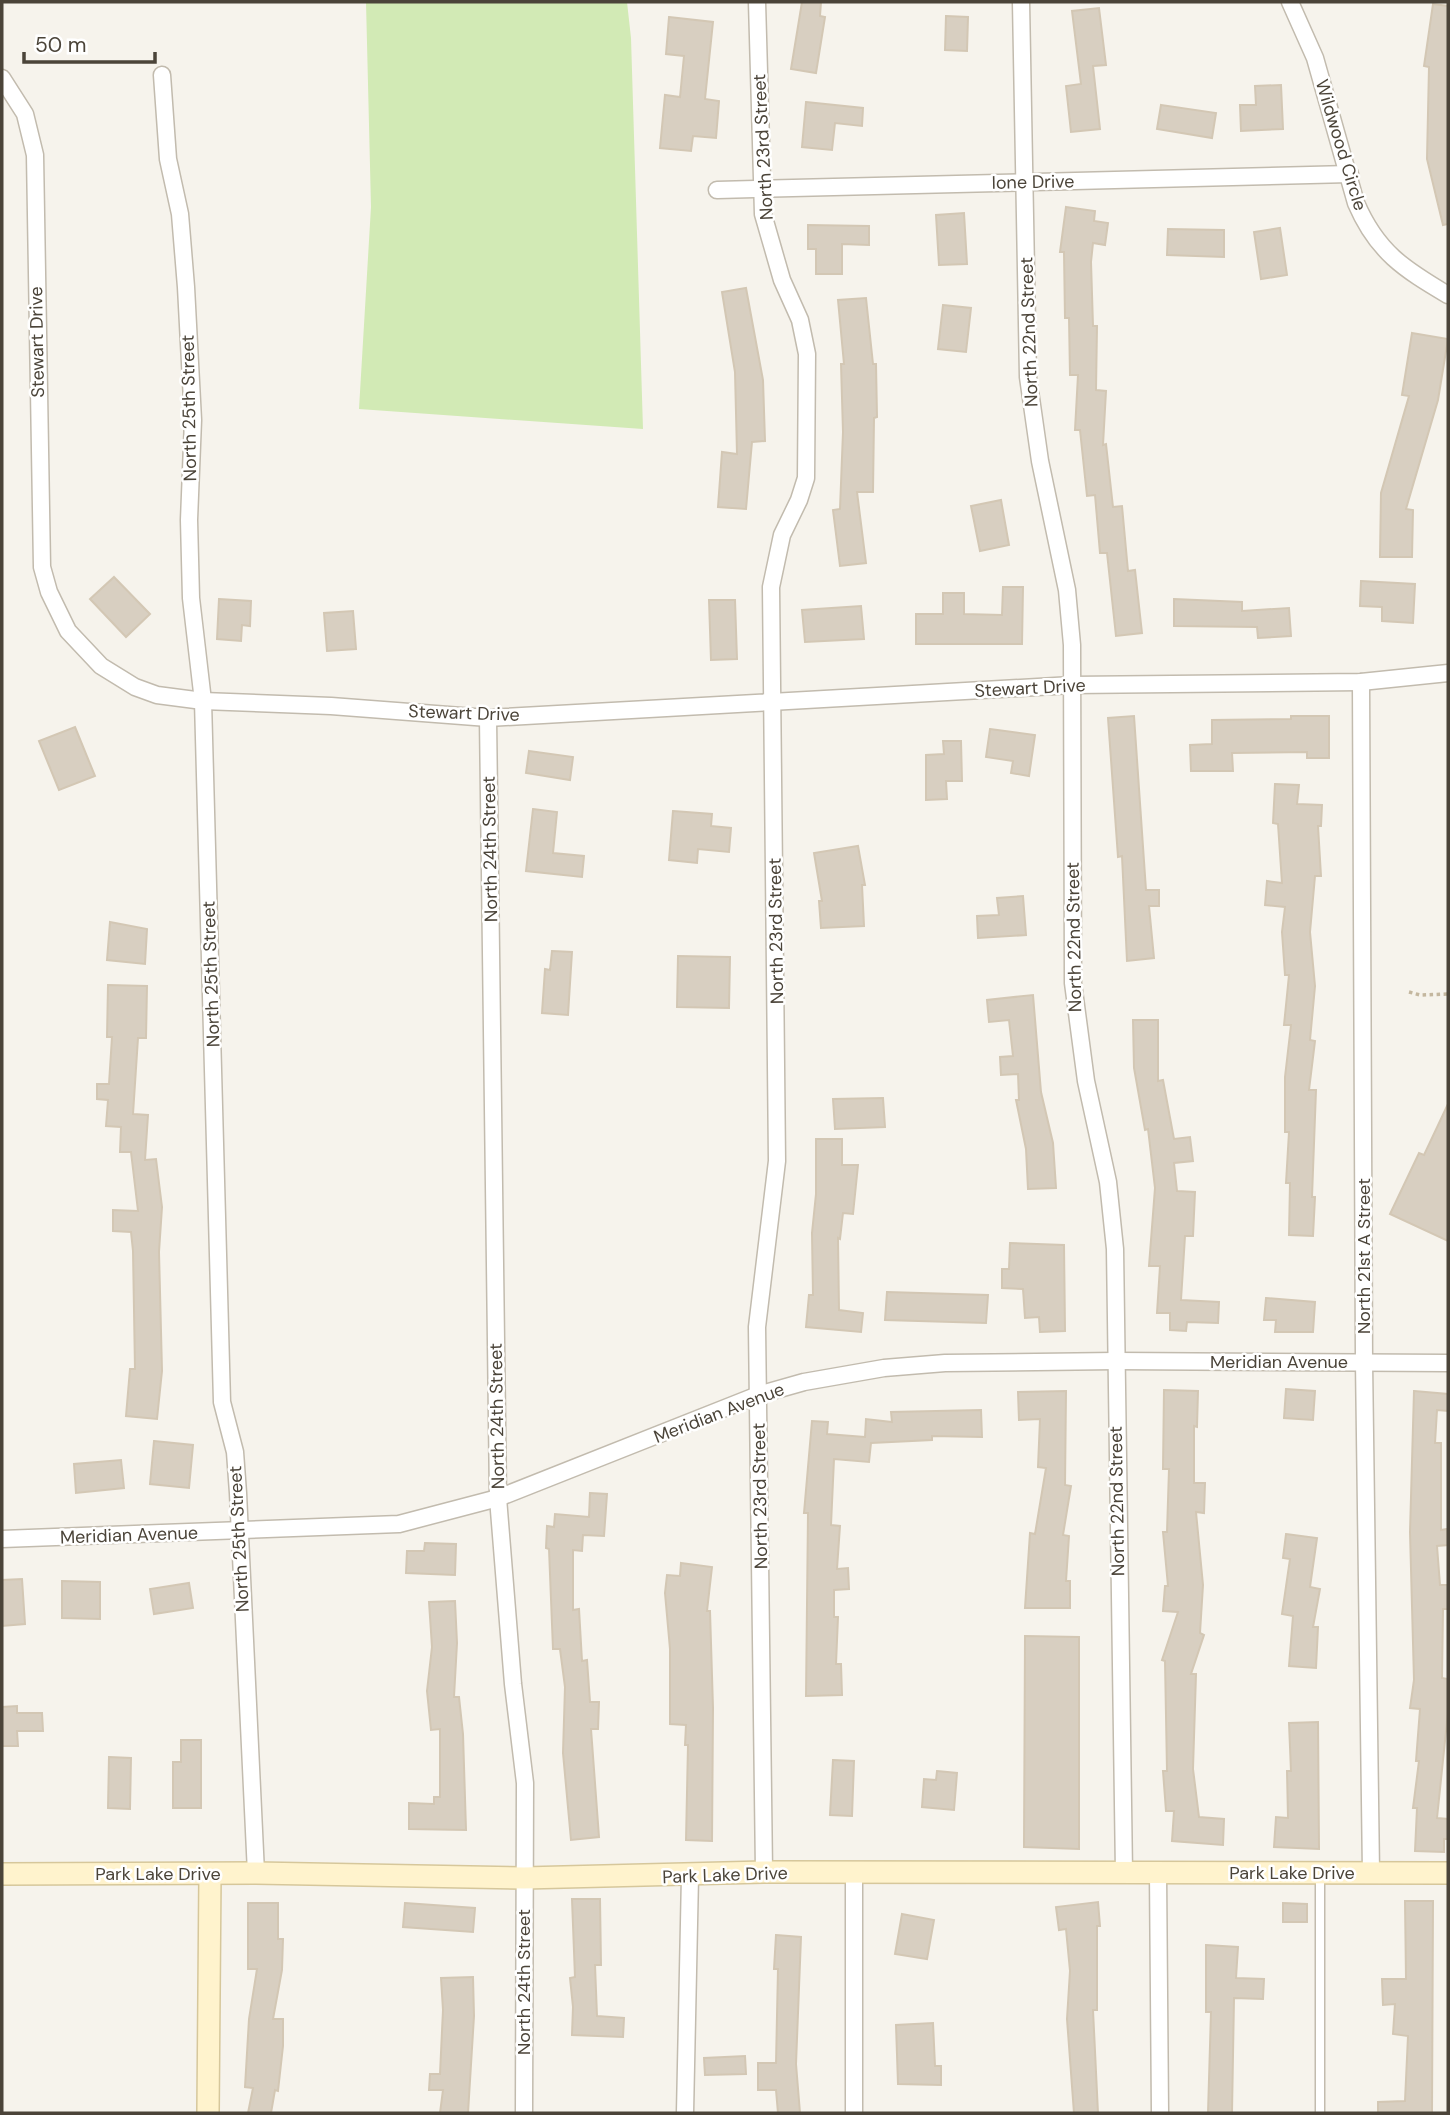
<svg xmlns="http://www.w3.org/2000/svg" width="1450" height="2115" font-family="'DM Sans',sans-serif">
<rect width="100%" height="100%" fill="#f6f3ec"/>
<polygon fill="#d2eab5" points="366,2 627,2 631,38 643,429 359,409 371,207"/>
<g fill="#d8cfc1" stroke="#d3c7b4" stroke-width="2">
<polygon points="802,2 821,2 820,16 825,17 816,73 791,69"/>
<polygon points="1433,4 1448,6 1448,224 1443,225 1427,159 1429,67 1424,66"/>
<polygon points="1099,8 1106,65 1093,66 1100,129 1071,132 1066,86 1081,84 1072,11"/>
<polygon points="946,16 968,17 967,51 945,50"/>
<polygon points="669,17 713,22 705,99 719,101 716,138 693,136 691,151 660,148 665,95 680,97 684,56 666,54"/>
<polygon points="1281,85 1283,129 1241,131 1240,105 1256,105 1255,86"/>
<polygon points="806,102 863,108 862,126 835,123 832,150 802,147"/>
<polygon points="1161,105 1216,113 1212,138 1157,129"/>
<polygon points="1066,207 1095,211 1094,221 1108,223 1105,245 1093,243 1091,262 1093,326 1097,326 1096,390 1106,391 1103,445 1106,444 1113,507 1122,506 1128,571 1135,570 1142,633 1116,636 1107,553 1100,553 1095,495 1087,496 1080,430 1075,430 1078,375 1070,375 1069,318 1065,318 1064,252 1060,252"/>
<polygon points="964,213 967,264 939,265 936,215"/>
<polygon points="808,225 869,226 869,245 842,244 842,274 816,274 816,249 808,249"/>
<polygon points="1280,228 1287,275 1261,279 1254,232"/>
<polygon points="1168,229 1224,230 1224,257 1167,255"/>
<polygon points="746,288 763,380 765,441 752,442 746,509 718,507 722,452 737,454 735,372 722,292"/>
<polygon points="866,298 873,364 876,364 877,417 874,418 873,492 857,492 866,563 840,566 833,510 840,509 843,432 841,364 844,364 838,300"/>
<polygon points="943,305 971,308 966,352 938,349"/>
<polygon points="1412,333 1448,339 1438,400 1406,509 1413,510 1412,557 1380,557 1381,493 1409,396 1402,395"/>
<polygon points="1001,500 1009,545 980,551 971,506"/>
<polygon points="114,577 150,614 126,637 90,599"/>
<polygon points="1361,581 1415,584 1413,623 1382,621 1382,607 1360,606"/>
<polygon points="1003,587 1023,587 1022,644 916,644 916,614 943,614 943,593 964,593 964,614 1002,615"/>
<polygon points="219,599 251,601 250,626 242,625 241,641 217,639"/>
<polygon points="1174,599 1242,602 1242,611 1289,608 1291,636 1258,638 1257,627 1174,626"/>
<polygon points="709,600 735,600 737,659 711,660"/>
<polygon points="861,606 864,639 805,642 802,610"/>
<polygon points="353,611 356,649 327,651 324,613"/>
<polygon points="1134,716 1146,890 1159,890 1159,906 1149,906 1154,958 1127,961 1122,856 1118,857 1108,718"/>
<polygon points="1291,716 1329,716 1329,758 1307,758 1307,752 1232,753 1233,771 1191,771 1190,745 1212,744 1212,720 1291,719"/>
<polygon points="75,727 95,776 59,790 39,741"/>
<polygon points="990,729 1035,735 1029,776 1011,773 1013,761 986,757"/>
<polygon points="943,741 961,741 962,781 946,781 947,799 926,800 926,755 944,754"/>
<polygon points="529,751 573,757 570,780 526,773"/>
<polygon points="1275,784 1299,785 1297,804 1322,805 1321,826 1318,826 1321,876 1315,876 1310,932 1315,986 1310,1040 1315,1041 1309,1090 1316,1090 1312,1197 1315,1197 1313,1236 1289,1235 1290,1183 1286,1183 1289,1132 1285,1132 1285,1077 1291,1025 1284,1025 1289,975 1285,975 1282,932 1285,907 1265,905 1267,881 1282,883 1278,824 1273,823"/>
<polygon points="533,809 557,812 553,853 584,856 582,877 526,871"/>
<polygon points="673,811 712,814 711,826 731,828 729,852 698,849 697,863 669,860"/>
<polygon points="858,846 865,885 862,885 864,926 821,928 819,901 822,901 814,853"/>
<polygon points="1023,896 1026,935 978,938 977,916 999,915 997,898"/>
<polygon points="110,922 147,929 145,964 107,960"/>
<polygon points="552,951 572,952 568,1015 542,1013 545,969 550,970"/>
<polygon points="678,956 730,957 729,1008 677,1007"/>
<polygon points="108,985 147,986 146,1038 138,1038 133,1114 148,1115 145,1160 156,1159 162,1207 159,1252 162,1371 157,1419 126,1416 130,1369 135,1369 133,1251 131,1232 113,1231 113,1210 138,1211 131,1152 120,1152 121,1127 106,1126 108,1100 97,1099 97,1084 109,1084 112,1037 107,1037"/>
<polygon points="1033,995 1041,1092 1053,1143 1056,1188 1028,1189 1026,1149 1016,1100 1019,1100 1018,1074 1001,1075 1000,1057 1013,1056 1009,1020 989,1022 987,1000"/>
<polygon points="1133,1020 1158,1020 1158,1081 1163,1080 1174,1139 1190,1137 1193,1161 1174,1163 1177,1191 1195,1192 1193,1236 1185,1236 1181,1300 1219,1302 1218,1323 1187,1322 1186,1331 1170,1330 1170,1313 1157,1313 1160,1266 1149,1266 1155,1188 1148,1129 1145,1130 1134,1068"/>
<polygon points="883,1098 885,1127 835,1129 833,1099"/>
<polygon points="1448,1104 1448,1241 1390,1214 1419,1153 1424,1155"/>
<polygon points="816,1139 842,1139 842,1165 858,1165 853,1214 843,1213 840,1239 838,1238 839,1310 863,1313 861,1332 806,1327 809,1295 813,1295 812,1233 816,1194"/>
<polygon points="1010,1243 1064,1245 1065,1331 1040,1332 1039,1317 1025,1318 1023,1289 1002,1288 1002,1269 1009,1269"/>
<polygon points="887,1292 988,1295 986,1323 885,1320"/>
<polygon points="1266,1298 1315,1302 1313,1332 1275,1332 1276,1320 1264,1320"/>
<polygon points="1286,1389 1315,1391 1313,1420 1284,1418"/>
<polygon points="1164,1390 1198,1391 1197,1427 1194,1426 1194,1483 1205,1483 1204,1513 1196,1512 1203,1585 1200,1633 1204,1635 1191,1674 1196,1674 1193,1769 1199,1817 1224,1819 1223,1845 1172,1841 1174,1811 1166,1811 1163,1771 1167,1771 1165,1661 1162,1660 1178,1612 1163,1611 1165,1586 1168,1586 1163,1532 1167,1532 1169,1469 1163,1469"/>
<polygon points="1066,1391 1065,1485 1071,1486 1063,1535 1069,1536 1066,1581 1070,1581 1070,1608 1025,1608 1030,1533 1035,1534 1046,1468 1038,1467 1040,1419 1019,1420 1018,1392"/>
<polygon points="1414,1391 1448,1394 1448,1411 1437,1410 1435,1443 1441,1443 1441,1530 1447,1529 1448,1545 1437,1546 1440,1585 1448,1585 1448,1609 1443,1609 1442,1678 1448,1679 1448,1712 1437,1818 1448,1819 1448,1839 1444,1839 1444,1852 1415,1851 1417,1808 1413,1808 1419,1761 1416,1761 1420,1709 1410,1708 1414,1680 1410,1532"/>
<polygon points="981,1410 982,1437 932,1436 932,1440 871,1443 869,1462 834,1459 831,1525 840,1526 837,1569 848,1568 849,1589 834,1590 834,1617 838,1617 836,1664 841,1664 842,1695 806,1696 808,1513 804,1513 812,1421 828,1422 827,1434 865,1437 866,1419 892,1422 891,1412"/>
<polygon points="154,1441 193,1445 189,1488 150,1484"/>
<polygon points="121,1460 124,1488 76,1493 74,1464"/>
<polygon points="590,1493 607,1494 604,1536 583,1535 582,1551 573,1550 573,1610 579,1609 582,1661 587,1660 590,1702 599,1702 598,1729 591,1729 599,1837 571,1840 563,1753 565,1687 560,1649 553,1649 549,1549 546,1548 547,1526 554,1527 555,1514 589,1517"/>
<polygon points="1286,1534 1317,1538 1310,1587 1320,1589 1313,1627 1318,1627 1316,1668 1289,1666 1293,1616 1282,1614 1290,1559 1283,1558"/>
<polygon points="425,1543 456,1544 455,1575 406,1573 407,1551 424,1551"/>
<polygon points="681,1563 712,1567 707,1611 710,1611 713,1708 712,1841 686,1840 688,1745 685,1745 686,1725 670,1724 670,1649 665,1593 667,1575 680,1576"/>
<polygon points="22,1579 25,1624 2,1626 2,1580"/>
<polygon points="62,1581 100,1582 100,1619 62,1618"/>
<polygon points="189,1583 193,1608 154,1614 150,1589"/>
<polygon points="455,1601 457,1643 454,1697 459,1697 463,1734 466,1830 409,1829 409,1803 434,1804 434,1797 440,1797 440,1729 431,1730 427,1691 432,1647 429,1602"/>
<polygon points="1025,1636 1079,1637 1079,1849 1024,1847"/>
<polygon points="17,1706 17,1713 42,1713 43,1731 17,1731 18,1746 2,1746 2,1707"/>
<polygon points="1318,1722 1319,1849 1274,1847 1276,1817 1288,1818 1287,1771 1291,1771 1289,1723"/>
<polygon points="181,1740 201,1740 201,1808 173,1808 173,1762 181,1762"/>
<polygon points="109,1757 131,1758 130,1809 108,1808"/>
<polygon points="833,1760 854,1761 852,1816 830,1815"/>
<polygon points="937,1771 957,1773 954,1810 922,1807 924,1779 936,1780"/>
<polygon points="572,1899 600,1899 601,1965 595,1965 597,2016 624,2018 623,2037 572,2035 573,2007 570,1978 575,1977"/>
<polygon points="1405,1901 1433,1901 1432,2113 1378,2113 1378,2102 1405,2101 1408,2036 1393,2034 1395,2004 1383,2005 1382,1979 1406,1979"/>
<polygon points="1098,1902 1100,1926 1097,1926 1097,2010 1093,2010 1098,2113 1074,2113 1067,2019 1070,1971 1066,1929 1059,1930 1056,1907"/>
<polygon points="248,1903 278,1903 278,1939 283,1939 282,1970 273,2019 283,2019 283,2046 278,2091 275,2090 271,2113 248,2113 253,2088 245,2087 249,2019 257,1969 248,1969"/>
<polygon points="405,1903 475,1908 473,1932 403,1927"/>
<polygon points="1283,1903 1307,1904 1307,1922 1283,1922"/>
<polygon points="902,1914 934,1920 927,1959 895,1954"/>
<polygon points="776,1935 801,1937 796,2064 800,2113 778,2113 776,2090 758,2090 758,2063 776,2063 778,1969 774,1969"/>
<polygon points="1206,1945 1238,1947 1236,1978 1264,1979 1263,1999 1234,1998 1232,2113 1208,2113 1211,2012 1206,2012"/>
<polygon points="473,1977 474,2016 468,2113 440,2113 443,2090 429,2090 430,2074 440,2074 443,2010 441,1978"/>
<polygon points="933,2023 935,2066 941,2066 941,2085 898,2084 896,2025"/>
<polygon points="745,2056 746,2074 705,2075 704,2058"/>
</g>
<g fill="none" stroke-linecap="round" stroke-linejoin="round">
<defs>
<polyline id="lane" points="1320,1875 1320,2113"/>
<g id="street">
<polyline points="757,2 763,214 782,280 800,320 807,354 806,478 799,500 782,535 771,587 777,1161 757,1327 764,1872"/>
<polyline points="1021,2 1028,377 1040,461 1067,590 1072,645 1073,983 1086,1081 1108,1182 1115,1249 1124,1873"/>
<path d="M1290,2L1315,58L1356,203C1377,252 1404,269 1448,295"/>
<polyline points="162,75 168,159 180,214 186,287 193,420 189,520 191,598 203,701 222,1402 235,1452 238,1493 256,1873"/>
<polyline points="2,78 25,114 35,155 42,567 49,592 68,631 101,666 135,687 157,695 203,701 331,706 488,718 1072,685 1361,682 1448,673"/>
<polyline points="717,190 1350,174"/>
<polyline points="1361,682 1364,1362 1371,1873"/>
<polyline points="488,718 498,1498 513,1684 525,1783 524,2113"/>
<polyline points="2,1539 399,1524 498,1498 758,1395 804,1382 884,1368 945,1363 1116,1361 1448,1363"/>
<polyline points="1158,1873 1160,2113"/>
<polyline points="685,2113 690,1876"/>
<polyline points="854,2113 854,1873"/>
</g>
<g id="secondary">
<polyline points="2,1874 256,1873 524,1878 764,1872 1448,1873"/>
<polyline points="208,2113 210,1874"/>
</g>
</defs>
<use href="#lane" stroke="#c2bbae" stroke-width="11"/>
<use href="#street" stroke="#c2bbae" stroke-width="19"/>
<use href="#secondary" stroke="#d6c79b" stroke-width="24"/>
<polyline stroke="#c4b79f" stroke-width="3.5" stroke-dasharray="3.5 3.5" stroke-linecap="butt" points="1409,992 1420,995 1448,994"/>
<use href="#lane" stroke="#fff" stroke-width="8"/>
<use href="#street" stroke="#fff" stroke-width="16"/>
<use href="#secondary" stroke="#fff3cd" stroke-width="21"/>
</g>
<g text-anchor="middle" stroke-width="5" stroke-linejoin="round" paint-order="stroke">
<g font-size="18" fill="#4b4439" stroke="#fff">
<text transform="translate(1341 145) rotate(73)" y="6">Wildwood Circle</text>
<text transform="translate(763 147) rotate(-93)" y="6">North 23rd Street</text>
<text transform="translate(1033 182) rotate(-1)" y="6">Ione Drive</text>
<text transform="translate(1029 332) rotate(-92)" y="6">North 22nd Street</text>
<text transform="translate(37 342) rotate(-91)" y="6">Stewart Drive</text>
<text transform="translate(189 408) rotate(-91)" y="6">North 25th Street</text>
<text transform="translate(1030 688) rotate(-3)" y="6">Stewart Drive</text>
<text transform="translate(464 713) rotate(2)" y="6">Stewart Drive</text>
<text transform="translate(490 849) rotate(-91)" y="6">North 24th Street</text>
<text transform="translate(776 931) rotate(-91)" y="6">North 23rd Street</text>
<text transform="translate(1074 937) rotate(-91)" y="6">North 22nd Street</text>
<text transform="translate(211 974) rotate(-92)" y="6">North 25th Street</text>
<text transform="translate(1364 1256) rotate(-90)" y="6">North 21st A Street</text>
<text x="1279" y="1368">Meridian Avenue</text>
<text transform="translate(719 1413) rotate(-21)" y="6">Meridian Avenue</text>
<text transform="translate(497 1416) rotate(-91)" y="6">North 24th Street</text>
<text transform="translate(760 1496) rotate(-91)" y="6">North 23rd Street</text>
<text transform="translate(1117 1501) rotate(-91)" y="6">North 22nd Street</text>
<text transform="translate(129 1535) rotate(-2)" y="6">Meridian Avenue</text>
<text transform="translate(239 1539) rotate(-93)" y="6">North 25th Street</text>
<text x="1292" y="1879">Park Lake Drive</text>
<text x="158" y="1880">Park Lake Drive</text>
<text transform="translate(725 1875) rotate(-2)" y="6">Park Lake Drive</text>
<text transform="translate(524 1982) rotate(-90)" y="6">North 24th Street</text>
</g>
</g>
<rect width="1450" height="2115" fill="none" stroke="#4b4439" stroke-width="7"/>
<path d="M24 52v10h131v-10" fill="none" stroke="#4b4439" stroke-width="3.5"/>
<text x="35" y="52" font-size="21" fill="#4b4439" stroke="#ffffff" stroke-width="5" paint-order="stroke">50 m</text>
</svg>
